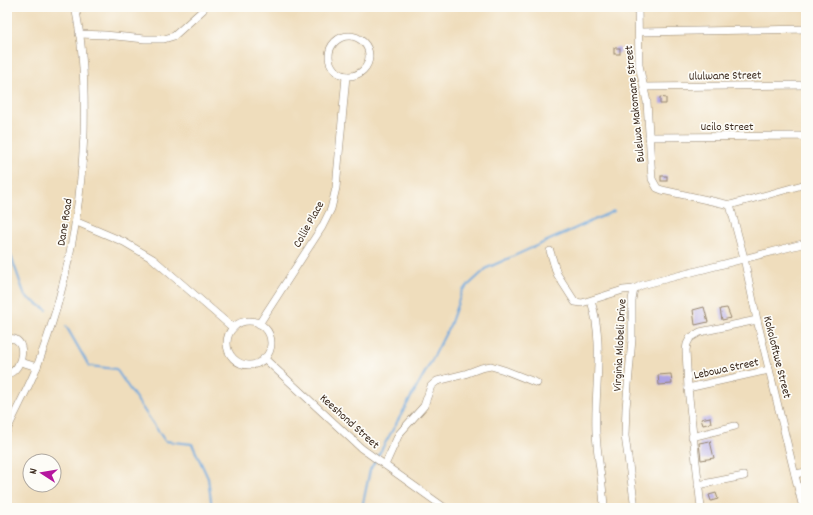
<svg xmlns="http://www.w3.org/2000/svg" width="813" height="515" font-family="Dekko,sans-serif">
<rect width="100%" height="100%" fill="#fdfcf7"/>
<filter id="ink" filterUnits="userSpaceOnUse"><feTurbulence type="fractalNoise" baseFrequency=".025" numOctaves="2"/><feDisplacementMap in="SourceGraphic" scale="8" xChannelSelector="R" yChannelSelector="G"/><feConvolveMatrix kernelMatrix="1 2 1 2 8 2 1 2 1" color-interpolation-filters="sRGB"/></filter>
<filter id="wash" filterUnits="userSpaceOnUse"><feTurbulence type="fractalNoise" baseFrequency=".012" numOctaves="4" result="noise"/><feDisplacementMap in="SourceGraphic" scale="16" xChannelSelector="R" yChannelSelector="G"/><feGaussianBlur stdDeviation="0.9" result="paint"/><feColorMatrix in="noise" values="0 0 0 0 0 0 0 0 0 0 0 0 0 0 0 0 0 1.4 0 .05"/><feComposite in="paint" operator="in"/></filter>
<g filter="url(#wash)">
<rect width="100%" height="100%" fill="#efddbc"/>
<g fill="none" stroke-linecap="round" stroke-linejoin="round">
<g stroke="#6ca7dd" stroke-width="2">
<polyline points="7,250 10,253 25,296 47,310"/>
<polyline points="66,326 89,366 116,369 165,441 192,444 208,478 212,508"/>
<polyline points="362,508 370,470 432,360 450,325 462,291 487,268 614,211"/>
</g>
</g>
<g id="blocks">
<g fill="#aea3e3">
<rect x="614" y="48" width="6" height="6"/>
<polygon points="660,97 666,98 666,104 660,104"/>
<rect x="661" y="176" width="6" height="5"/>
<polygon points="704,307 708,322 695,325 693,310"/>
<polygon points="727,308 731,318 722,320 720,309"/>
<polygon points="671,374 672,384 659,385 658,375"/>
<polygon points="710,417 711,423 703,425 701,419"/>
<polygon points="710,441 714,458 701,460 699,443"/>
<polygon points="716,493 718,499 711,501 709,495"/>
</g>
</g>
</g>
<g filter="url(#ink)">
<use href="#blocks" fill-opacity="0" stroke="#95846d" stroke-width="1"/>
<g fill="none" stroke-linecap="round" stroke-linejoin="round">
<defs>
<g id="minor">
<polyline points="638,7 639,65 647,102 652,179 657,188 662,190 730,205 806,184"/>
<polyline points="639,32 806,29"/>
<polyline points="79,34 105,35 145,39 164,39 174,36 203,10"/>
<circle cx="349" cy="56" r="20"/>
<polyline points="645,87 806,85"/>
<polyline points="649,137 799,136 806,137"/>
<polyline points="730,205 744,258 757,320 803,508"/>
<polyline points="77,222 124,242 153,259 233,328"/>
<polyline points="550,251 557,274 575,302 582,303 623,290 634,289"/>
<path d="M591,301C605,344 594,387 596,432C597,457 603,482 604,508"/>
<circle cx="249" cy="343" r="22"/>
<polyline points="259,324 322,227 331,209 336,188 346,76"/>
<path d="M7,339C29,334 24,371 7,374"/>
<polyline points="264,358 361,448 445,508"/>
<polyline points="21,362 37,367"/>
<polyline points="688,388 769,370"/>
<path d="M7,430C17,408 29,387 38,364C66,290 81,213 84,134C85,92 84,48 75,7"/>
<polyline points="692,437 735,426"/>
<polyline points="385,465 399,434 424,406 431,386 437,381 465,374 481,368 491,366 504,370 537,383"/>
<polyline points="795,474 806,472"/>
<polyline points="698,485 744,476"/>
<polyline points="635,508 625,436 626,408 632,339 632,300 634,289 642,285 806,243"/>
<polyline points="701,508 688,388 686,350 687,344 690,338 700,332 757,320"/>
</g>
</defs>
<use href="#minor" stroke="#95846d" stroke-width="8"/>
<use href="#minor" stroke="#fff" stroke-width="7"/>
</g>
</g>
<g text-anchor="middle" stroke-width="3.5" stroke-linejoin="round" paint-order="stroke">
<g font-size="12" fill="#3b2a1e" stroke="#fdfcf7">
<text transform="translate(725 75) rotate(-1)" y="4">Ululwane Street</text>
<text transform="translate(634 104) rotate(-96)" y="4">Bulelwa Makomane Street</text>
<text x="727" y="130">Ucilo Street</text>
<text transform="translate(64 222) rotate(-81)" y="4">Dane Road</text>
<text transform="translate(308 224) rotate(-61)" y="4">Collie Place</text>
<text transform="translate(619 345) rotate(-87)" y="4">Virginia Mlobeli Drive</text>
<text transform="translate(778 357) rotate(76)" y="4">Kokolofitwe Street</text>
<text transform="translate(726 368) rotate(-12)" y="4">Lebowa Street</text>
<text transform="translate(350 421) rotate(42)" y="4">Keeshond Street</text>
</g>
</g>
<rect width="813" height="515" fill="none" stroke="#fdfcf7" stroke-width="24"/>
<g transform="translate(42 473) rotate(282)"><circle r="19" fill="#fdfcf7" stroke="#afa8a0"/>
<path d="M0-3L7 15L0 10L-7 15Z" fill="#b5179e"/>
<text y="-6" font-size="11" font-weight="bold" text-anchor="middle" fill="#3b2a1e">N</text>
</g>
</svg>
